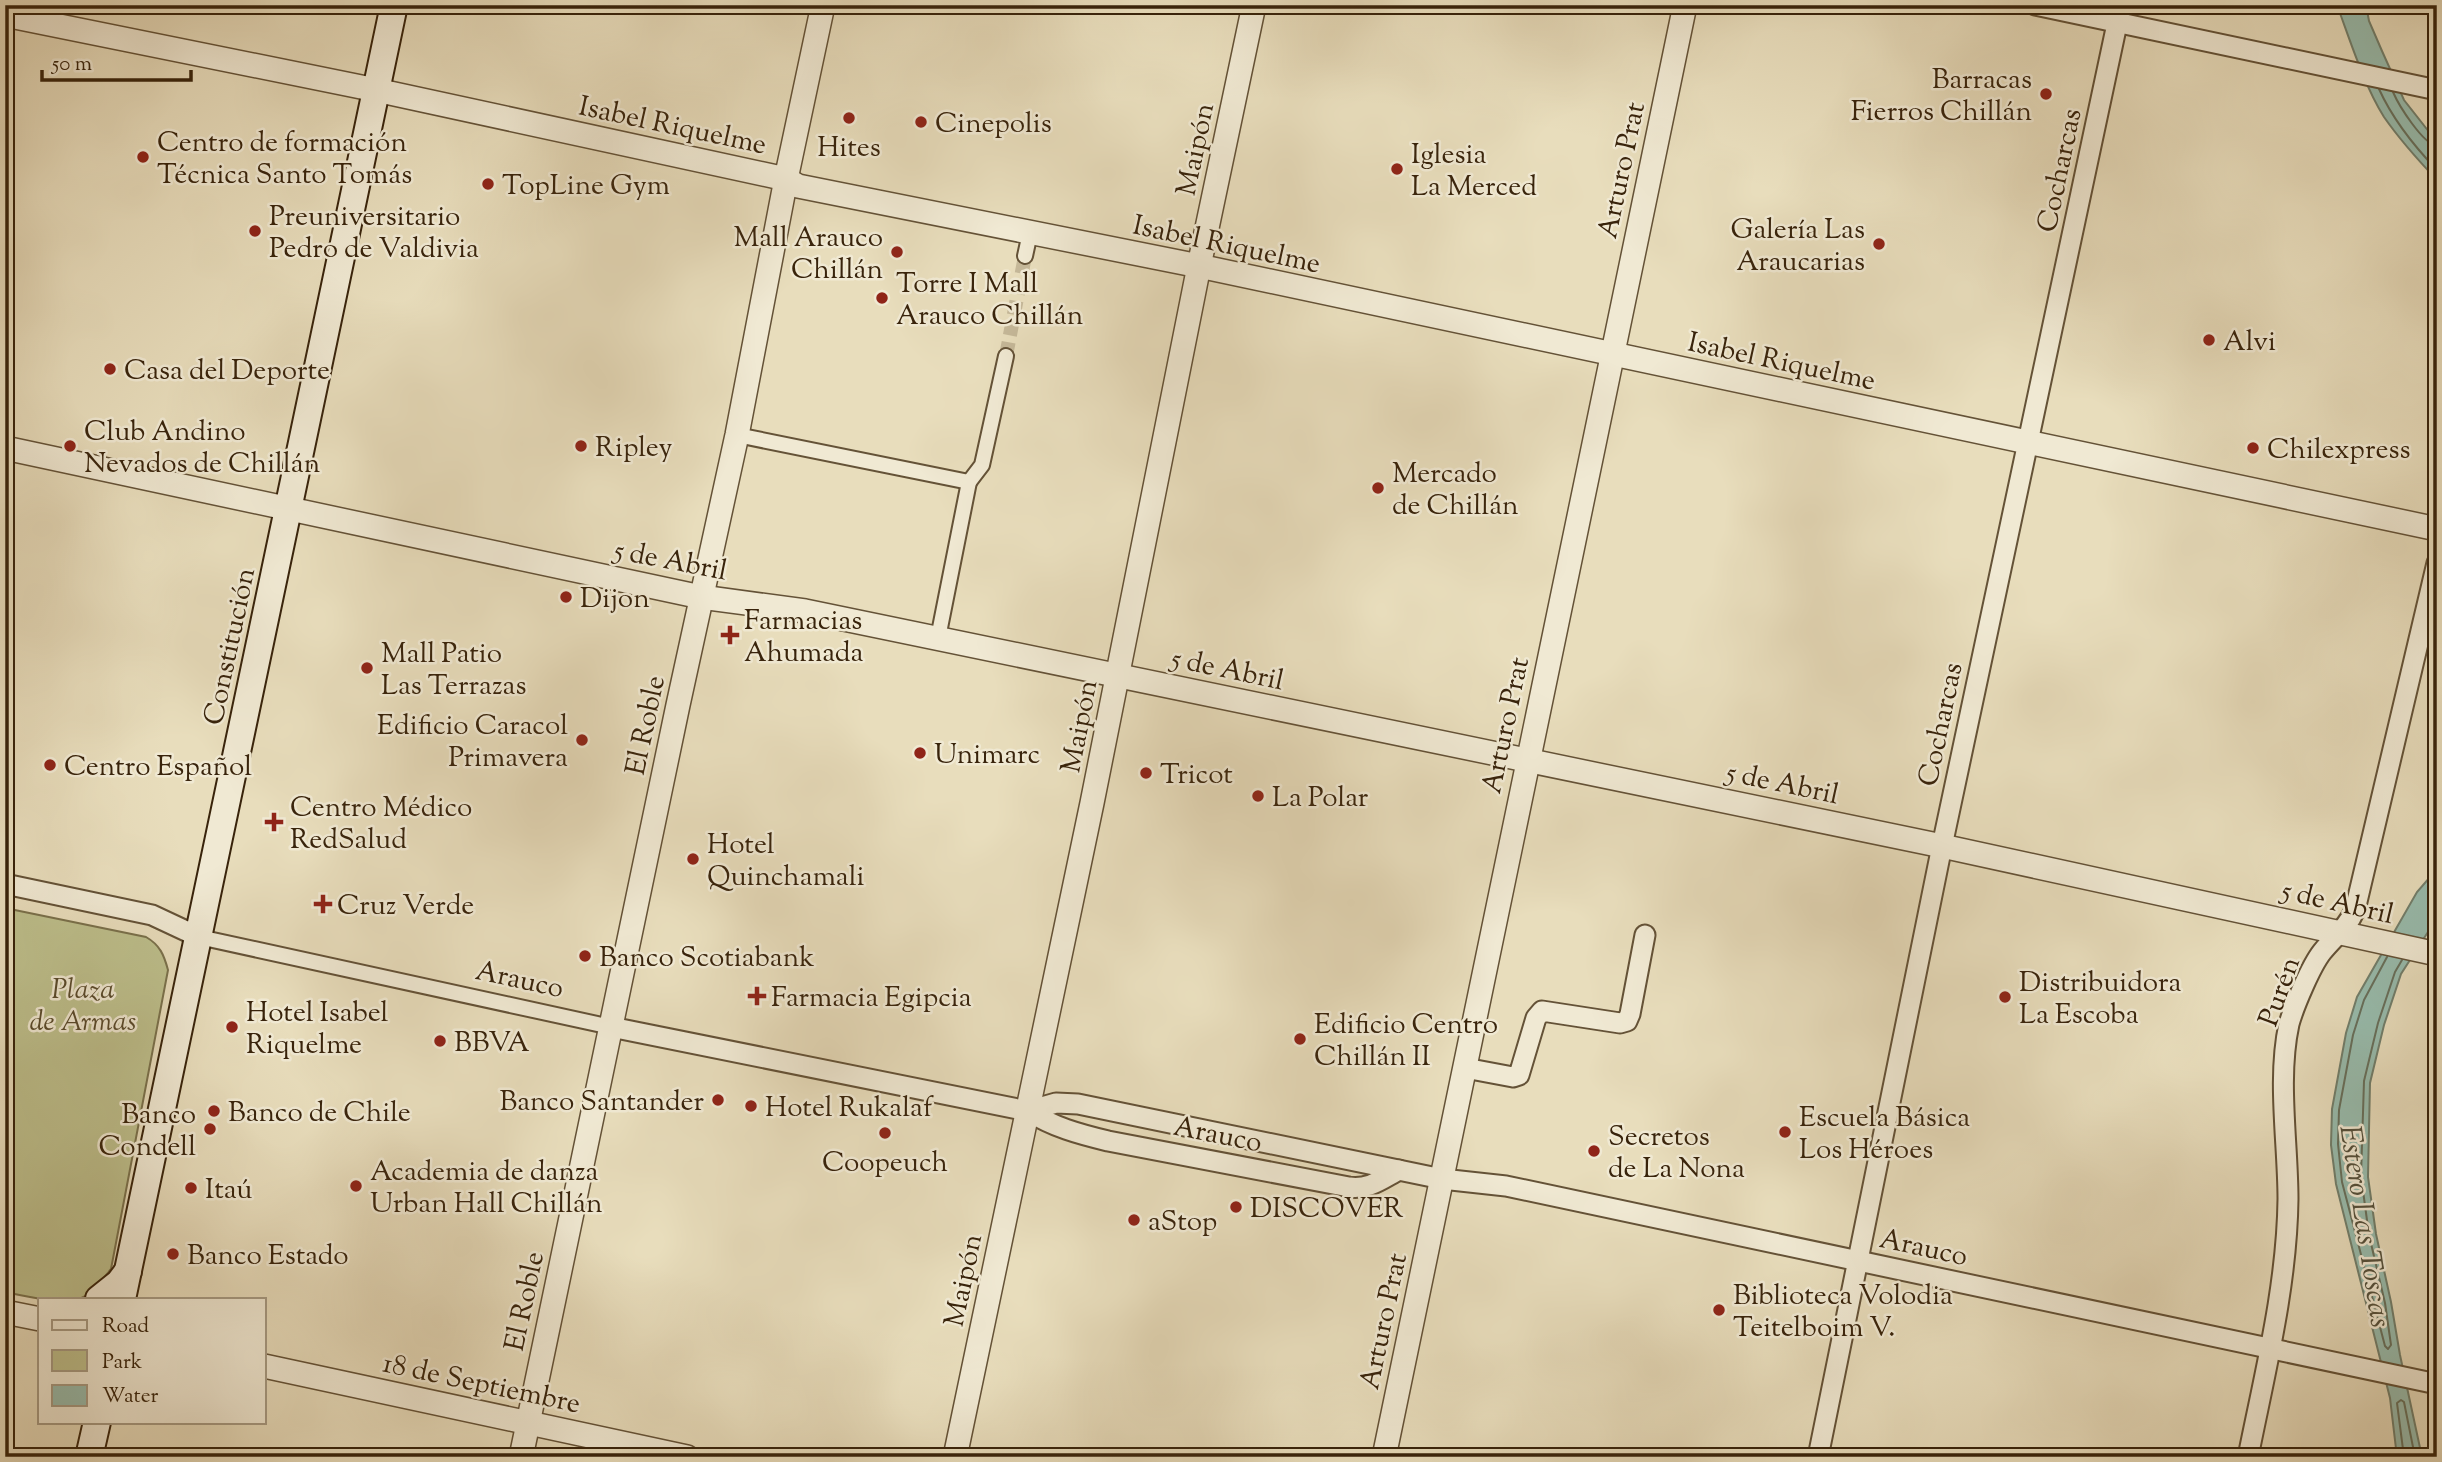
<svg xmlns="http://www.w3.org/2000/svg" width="2442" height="1462" font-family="'Sorts Mill Goudy',serif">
<rect width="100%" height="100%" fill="#e8ddbc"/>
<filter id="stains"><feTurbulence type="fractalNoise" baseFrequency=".00286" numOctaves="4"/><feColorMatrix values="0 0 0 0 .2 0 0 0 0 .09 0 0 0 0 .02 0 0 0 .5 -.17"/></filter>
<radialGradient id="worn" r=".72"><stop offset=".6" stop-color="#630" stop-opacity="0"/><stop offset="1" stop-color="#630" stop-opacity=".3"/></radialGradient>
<path fill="#bdbf8c" stroke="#7a714c" stroke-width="2" d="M5,908L146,937C160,945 164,955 168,970L111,1269C102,1280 92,1296 78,1299C59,1304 24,1296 5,1292Z"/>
<g fill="#98bcad" stroke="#727f6c" stroke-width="2">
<path d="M2337,5H2366L2369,21L2382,51L2404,100L2437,142V180C2418,160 2400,140 2384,117C2364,85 2350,40 2337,5Z"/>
<polygon points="2437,869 2437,918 2401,974 2384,1025 2370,1083 2368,1177 2376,1234 2391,1302 2400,1355 2422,1457 2397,1457 2390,1398 2336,1184 2331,1145 2332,1109 2346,1033 2357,997 2417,892"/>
</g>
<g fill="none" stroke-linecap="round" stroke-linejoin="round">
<g stroke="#68705c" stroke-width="2">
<path d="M2379,89C2393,120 2413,145 2437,170"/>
<path d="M2393,92C2399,106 2423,144 2437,146"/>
<polyline points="2387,957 2364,1000 2353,1035 2339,1110 2338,1144 2342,1182 2385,1346 2388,1349 2391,1345 2385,1303 2369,1235 2361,1176 2364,1081 2378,1023 2395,972 2402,960"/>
<polyline points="2404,1457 2397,1403 2401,1400 2404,1402 2415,1457"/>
</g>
<polyline stroke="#c5b899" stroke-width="14" stroke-dasharray="14 7" stroke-linecap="butt" points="1006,356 1025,256"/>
<defs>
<g id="pedestrian">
<polyline points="1025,256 1030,233"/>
<polyline points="737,435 969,482 938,638"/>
<polyline points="969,482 982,465 1006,356"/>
<polyline points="199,937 611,1027"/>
</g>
<g id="minor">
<polyline points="2035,5 2437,90"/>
<polyline points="5,884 152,915 199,937"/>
<path d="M611,1027L1028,1111C1053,1127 1079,1134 1108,1141L1349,1187C1369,1190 1382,1179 1399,1170"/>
<polyline points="1465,1068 1513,1077 1519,1075 1536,1018 1542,1011 1620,1023 1627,1021 1630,1014 1645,935"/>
<polyline points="1028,1111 1056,1103 1078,1104 1442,1179 1506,1186 2437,1384"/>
<polyline points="1818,1457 1942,846 2121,5"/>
<path d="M2248,1457C2265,1372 2287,1286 2288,1199C2288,1143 2277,1079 2289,1024C2294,1006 2311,966 2322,952C2334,937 2347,928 2355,910L2437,563"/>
</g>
<g id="tertiary">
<polyline points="5,15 376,90 786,179 798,186 1199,266 2437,529"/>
<polyline points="5,448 701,597 805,611 1942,846 2437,954"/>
<polyline points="5,1312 40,1319"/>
<polyline points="264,1366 687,1457"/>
<polyline points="521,1457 678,705 737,435 786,179 823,5"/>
<polyline points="955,1457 1092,803 1199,266 1254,5"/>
<polyline points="1384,1457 1685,5"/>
</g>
<g id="secondary">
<polyline points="99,1299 119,1283 128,1271"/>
<polyline points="122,1299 394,5"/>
<polyline points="89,1457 97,1422"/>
</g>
</defs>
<use href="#pedestrian" stroke="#645237" stroke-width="18"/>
<use href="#minor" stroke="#645237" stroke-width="23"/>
<use href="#tertiary" stroke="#645237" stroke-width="26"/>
<use href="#secondary" stroke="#38230b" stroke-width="30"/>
<use href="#pedestrian" stroke="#f0e9d3" stroke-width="14"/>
<use href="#minor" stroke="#f0e9d3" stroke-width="19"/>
<use href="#tertiary" stroke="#f0e9d3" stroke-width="23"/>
<use href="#secondary" stroke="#f0e9d3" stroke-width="26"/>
</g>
<g fill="#8f2418" stroke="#f0e9d3" stroke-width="2.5">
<circle cx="2046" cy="94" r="7"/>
<circle cx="849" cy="118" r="7"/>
<circle cx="921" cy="122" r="7"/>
<circle cx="143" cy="157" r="7"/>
<circle cx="1397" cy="169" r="7"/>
<circle cx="488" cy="184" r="7"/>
<circle cx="255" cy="231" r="7"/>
<circle cx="1879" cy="244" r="7"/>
<circle cx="897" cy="252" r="7"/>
<circle cx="882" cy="298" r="7"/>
<circle cx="2209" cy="340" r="7"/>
<circle cx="110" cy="369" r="7"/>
<circle cx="70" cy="446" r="7"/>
<circle cx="581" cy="446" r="7"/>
<circle cx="2253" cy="448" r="7"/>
<circle cx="1378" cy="488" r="7"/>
<circle cx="566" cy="597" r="7"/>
<path d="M726.5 624.5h7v7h7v7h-7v7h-7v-7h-7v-7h7z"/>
<circle cx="367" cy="668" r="7"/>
<circle cx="582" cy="740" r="7"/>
<circle cx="920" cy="753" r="7"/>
<circle cx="50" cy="765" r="7"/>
<circle cx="1146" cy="773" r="7"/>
<circle cx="1258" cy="796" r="7"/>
<path d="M270.5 811.5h7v7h7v7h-7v7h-7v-7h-7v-7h7z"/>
<circle cx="693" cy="859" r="7"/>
<path d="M319.5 893.5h7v7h7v7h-7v7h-7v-7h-7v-7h7z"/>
<circle cx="585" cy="956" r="7"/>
<path d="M753.5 985.5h7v7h7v7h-7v7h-7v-7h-7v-7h7z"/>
<circle cx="2005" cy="997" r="7"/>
<circle cx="232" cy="1027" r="7"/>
<circle cx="1300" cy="1039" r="7"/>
<circle cx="440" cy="1041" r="7"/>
<circle cx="718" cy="1100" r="7"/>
<circle cx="751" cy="1106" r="7"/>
<circle cx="214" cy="1111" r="7"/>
<circle cx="210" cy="1129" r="7"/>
<circle cx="1785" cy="1132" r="7"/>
<circle cx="885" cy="1133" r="7"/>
<circle cx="1594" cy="1151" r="7"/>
<circle cx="356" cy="1186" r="7"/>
<circle cx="191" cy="1188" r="7"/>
<circle cx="1236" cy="1207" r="7"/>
<circle cx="1134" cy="1220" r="7"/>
<circle cx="173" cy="1254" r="7"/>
<circle cx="1719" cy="1310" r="7"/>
</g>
<g text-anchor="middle" stroke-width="5" stroke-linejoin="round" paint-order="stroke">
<g font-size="28" fill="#38230b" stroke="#f0e9d3" text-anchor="start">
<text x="2032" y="88" text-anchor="end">Barracas<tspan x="2032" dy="32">Fierros Chillán</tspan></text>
<text x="935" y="132">Cinepolis</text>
<text x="157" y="151">Centro de formación<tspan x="157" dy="32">Técnica Santo Tomás</tspan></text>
<text x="849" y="156" text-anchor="middle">Hites</text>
<text x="1411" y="163">Iglesia<tspan x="1411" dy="32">La Merced</tspan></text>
<text x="502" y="194">TopLine Gym</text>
<text x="269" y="225">Preuniversitario<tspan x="269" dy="32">Pedro de Valdivia</tspan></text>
<text x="1865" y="238" text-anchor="end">Galería Las<tspan x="1865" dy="32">Araucarias</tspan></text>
<text x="883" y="246" text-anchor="end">Mall Arauco<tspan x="883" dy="32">Chillán</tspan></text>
<text x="896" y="292">Torre I Mall<tspan x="896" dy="32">Arauco Chillán</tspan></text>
<text x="2223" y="350">Alvi</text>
<text x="124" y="379">Casa del Deporte</text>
<text x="84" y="440">Club Andino<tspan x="84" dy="32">Nevados de Chillán</tspan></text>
<text x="595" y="456">Ripley</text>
<text x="2267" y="458">Chilexpress</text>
<text x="1392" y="482">Mercado<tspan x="1392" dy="32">de Chillán</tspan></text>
<text x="580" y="607">Dijon</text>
<text x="744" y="629">Farmacias<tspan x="744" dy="32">Ahumada</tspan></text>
<text x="381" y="662">Mall Patio<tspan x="381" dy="32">Las Terrazas</tspan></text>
<text x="568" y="734" text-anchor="end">Edificio Caracol<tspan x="568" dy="32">Primavera</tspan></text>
<text x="934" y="763">Unimarc</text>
<text x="64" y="775">Centro Español</text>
<text x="1160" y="783">Tricot</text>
<text x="1272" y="806">La Polar</text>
<text x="290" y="816">Centro Médico<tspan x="290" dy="32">RedSalud</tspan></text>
<text x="707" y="853">Hotel<tspan x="707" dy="32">Quinchamali</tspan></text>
<text x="337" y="914">Cruz Verde</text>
<text x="599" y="966">Banco Scotiabank</text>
<text x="2019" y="991">Distribuidora<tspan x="2019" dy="32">La Escoba</tspan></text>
<text x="771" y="1006">Farmacia Egipcia</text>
<text x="246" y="1021">Hotel Isabel<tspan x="246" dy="32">Riquelme</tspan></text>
<text x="1314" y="1033">Edificio Centro<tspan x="1314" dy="32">Chillán II</tspan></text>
<text x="454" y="1051">BBVA</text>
<text x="704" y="1110" text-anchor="end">Banco Santander</text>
<text x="765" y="1116">Hotel Rukalaf</text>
<text x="228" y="1121">Banco de Chile</text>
<text x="196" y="1123" text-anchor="end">Banco<tspan x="196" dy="32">Condell</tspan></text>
<text x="1799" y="1126">Escuela Básica<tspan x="1799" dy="32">Los Héroes</tspan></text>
<text x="1608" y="1145">Secretos<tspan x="1608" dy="32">de La Nona</tspan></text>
<text x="885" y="1171" text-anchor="middle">Coopeuch</text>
<text x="370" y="1180">Academia de danza<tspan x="370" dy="32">Urban Hall Chillán</tspan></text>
<text x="205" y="1198">Itaú</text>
<text x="1250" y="1217">DISCOVER</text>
<text x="1148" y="1230">aStop</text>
<text x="187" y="1264">Banco Estado</text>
<text x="1733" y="1304">Biblioteca Volodia<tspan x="1733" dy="32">Teitelboim V.</tspan></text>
</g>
<g font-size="28" fill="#38230b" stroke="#f0e9d3">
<text transform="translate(673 124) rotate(12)" y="10">Isabel Riquelme</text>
<text transform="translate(1194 149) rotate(-78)" y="10">Maipón</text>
<text transform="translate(1620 170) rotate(-78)" y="10">Arturo Prat</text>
<text transform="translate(2058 170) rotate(-78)" y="10">Cocharcas</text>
<text transform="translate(1227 243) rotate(12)" y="10">Isabel Riquelme</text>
<text transform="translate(1782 360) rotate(12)" y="10">Isabel Riquelme</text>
<text transform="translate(671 559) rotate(11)" y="10">5 de Abril</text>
<text transform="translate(228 646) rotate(-78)" y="10">Constitución</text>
<text transform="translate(1228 668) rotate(12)" y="10">5 de Abril</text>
<text transform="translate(1939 724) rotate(-78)" y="10">Cocharcas</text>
<text transform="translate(644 725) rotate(-78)" y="10">El Roble</text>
<text transform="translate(1504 725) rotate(-78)" y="10">Arturo Prat</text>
<text transform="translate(1078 726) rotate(-79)" y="10">Maipón</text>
<text transform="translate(1783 782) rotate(12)" y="10">5 de Abril</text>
<text transform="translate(2338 901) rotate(13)" y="10">5 de Abril</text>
<text transform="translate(520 978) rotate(12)" y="10">Arauco</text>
<text transform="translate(2278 991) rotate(-70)" y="10">Purén</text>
<text transform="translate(1218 1133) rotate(11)" y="10">Arauco</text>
<text transform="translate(1924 1246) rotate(12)" y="10">Arauco</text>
<text transform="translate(962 1280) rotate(-78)" y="10">Maipón</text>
<text transform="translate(523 1301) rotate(-78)" y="10">El Roble</text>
<text transform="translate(1382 1321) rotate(-78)" y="10">Arturo Prat</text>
<text transform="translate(482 1382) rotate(12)" y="10">18 de Septiembre</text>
</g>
<g font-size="28" font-style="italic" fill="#594a2b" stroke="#f0e9d3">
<text x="83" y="998">Plaza<tspan x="83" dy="32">de Armas</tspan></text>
</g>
<g font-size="30" font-style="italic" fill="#55513c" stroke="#f0e9d3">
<text transform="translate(2366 1226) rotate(81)" y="10">Estero Las Toscas</text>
</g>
</g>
<rect width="2442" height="1462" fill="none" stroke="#e8ddbc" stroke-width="28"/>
<rect x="7" y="7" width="2428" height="1448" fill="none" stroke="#38230b" stroke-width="3.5"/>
<rect x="14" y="14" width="2414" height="1434" fill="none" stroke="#38230b" stroke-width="2"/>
<rect x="38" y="1298" width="228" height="126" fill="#f0e9d3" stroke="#a69a83" stroke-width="2"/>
<rect x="52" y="1320" width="35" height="10" fill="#f0e9d3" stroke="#a69a83" stroke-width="2"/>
<text x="102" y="1332" font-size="21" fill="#38230b">Road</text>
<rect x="52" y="1350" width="35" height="21" fill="#bdbf8c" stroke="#a69a83" stroke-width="2"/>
<text x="102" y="1368" font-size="21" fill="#38230b">Park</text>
<rect x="52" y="1385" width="35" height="21" fill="#98bcad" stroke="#a69a83" stroke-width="2"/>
<text x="102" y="1402" font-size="21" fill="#38230b">Water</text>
<path d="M42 70v10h149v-10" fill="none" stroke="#38230b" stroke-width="3.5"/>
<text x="52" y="70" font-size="21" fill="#38230b" stroke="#f0e9d3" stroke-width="5" paint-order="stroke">50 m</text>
<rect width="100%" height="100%" filter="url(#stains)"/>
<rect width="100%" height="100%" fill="url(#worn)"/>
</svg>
